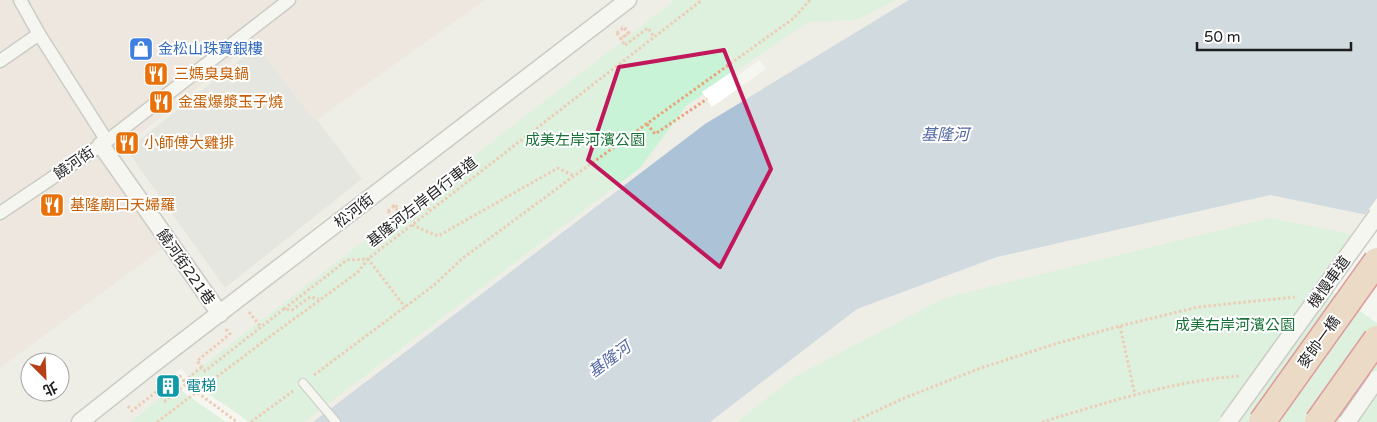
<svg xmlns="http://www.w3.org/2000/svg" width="1377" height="422" font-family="'Varela Round','Noto Sans TC',sans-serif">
<rect width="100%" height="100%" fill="#eeeee6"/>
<polygon fill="#dcdcdc" points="260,44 362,179 225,288 127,150"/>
<polygon fill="#edddd7" points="0,0 485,0 315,121 254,42 109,159 163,248 0,368"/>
<g fill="#c8f3d6">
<polygon points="675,0 897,0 856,20 808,22 686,106 640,168 304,422 130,422"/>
<polygon points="1270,218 1377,239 1377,422 737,422 794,377 944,298"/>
</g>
<polygon fill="#abc2d7" points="909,0 1377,0 1377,217 1270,195 997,257 857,309 710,422 313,422 705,124"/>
<g fill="#fff">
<polygon points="760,60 766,69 712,107 702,92 733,71 737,76"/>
<polygon points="1377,198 1377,323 1318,281"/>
<polygon points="181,368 196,386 241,416 248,422 226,422 184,393 170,378"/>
</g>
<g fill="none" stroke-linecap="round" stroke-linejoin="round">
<defs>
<polyline id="service" points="303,383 336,422"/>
<g id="pedestrian">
<polyline points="20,0 39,34 107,141"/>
<polyline points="0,61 39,34"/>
<polyline points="0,213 107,141 289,0"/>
</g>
<g id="minor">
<polyline points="101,145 220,314"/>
<polyline points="80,422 152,365 628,0"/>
</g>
</defs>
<use href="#service" stroke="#a2a2a2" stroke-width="10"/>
<use href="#pedestrian" stroke="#a2a2a2" stroke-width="15"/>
<use href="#minor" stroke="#a2a2a2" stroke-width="19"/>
<g stroke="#eaa37b" stroke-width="3" stroke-dasharray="2.5 2.5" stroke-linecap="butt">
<polyline points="617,33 621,39 628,33 622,26"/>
<polyline points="625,45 648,28 654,37"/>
<polyline points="647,124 655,134 707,99"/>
<polyline points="388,211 392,216 398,211 391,203"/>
<polyline points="397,221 421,201 430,211"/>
<polyline points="412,225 438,236 558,168 574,176"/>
<polyline points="284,309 347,260 368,259 405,307"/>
<polyline points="249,312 261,327"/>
<polyline points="1120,326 1135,395"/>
<polyline points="226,329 230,334 197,361 205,371 284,309 292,310 310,297 319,299"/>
<polyline points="314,375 433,286 463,258 574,176 794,18 810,0"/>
<polyline points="184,381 202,367"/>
<polyline points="128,406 132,411 157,391 165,401 186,384"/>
<polyline points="157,422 268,338 358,272 368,259 702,0"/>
<polyline points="251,422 293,391"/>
<polyline points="853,422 902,399 978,369 1055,344 1120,326 1198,307 1295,297"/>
<path d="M1042,422C1105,403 1173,381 1239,376"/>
</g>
<use href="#service" stroke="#fff" stroke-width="8"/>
<use href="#pedestrian" stroke="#fff" stroke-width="12"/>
<use href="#minor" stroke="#fff" stroke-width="16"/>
<defs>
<g id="minor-bridge">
<polyline points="1228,422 1377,215"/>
<polyline points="1347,422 1377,379"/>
</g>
<g id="trunk-bridge">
<polyline points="1262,422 1377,261"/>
<polyline points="1318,422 1377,339"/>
</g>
</defs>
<use href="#minor-bridge" stroke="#a2a2a2" stroke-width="19" stroke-linecap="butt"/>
<use href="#trunk-bridge" stroke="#c73845" stroke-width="29" stroke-linecap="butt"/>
<g stroke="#eaa37b" stroke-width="3" stroke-dasharray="2.5 2.5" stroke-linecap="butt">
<polyline points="617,33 624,27 629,33 621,39 625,45"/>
<polyline points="388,211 395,205 399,210 392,216 397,221"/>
<polyline points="172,383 180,376 186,384 237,422"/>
</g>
<use href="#minor-bridge" stroke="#fff" stroke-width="16"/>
<use href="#trunk-bridge" stroke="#e7c09f" stroke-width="26"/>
</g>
<path d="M0 0H1377V422H0ZM724,50L771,169L720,267L588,160L619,67Z" fill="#eeeee6" fill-opacity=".55" fill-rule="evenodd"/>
<path fill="none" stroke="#c2185b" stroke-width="4" stroke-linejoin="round" d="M724,50L771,169L720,267L588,160L619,67Z"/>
<defs>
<symbol id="shop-square" viewBox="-11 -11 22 22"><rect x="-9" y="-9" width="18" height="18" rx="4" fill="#3f7fe0" stroke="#fff"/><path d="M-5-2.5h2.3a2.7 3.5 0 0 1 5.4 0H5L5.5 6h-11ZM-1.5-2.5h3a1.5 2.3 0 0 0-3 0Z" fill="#fff"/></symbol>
<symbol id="restaurant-square" viewBox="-11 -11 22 22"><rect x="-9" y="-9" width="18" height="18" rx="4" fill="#e8710a" stroke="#fff"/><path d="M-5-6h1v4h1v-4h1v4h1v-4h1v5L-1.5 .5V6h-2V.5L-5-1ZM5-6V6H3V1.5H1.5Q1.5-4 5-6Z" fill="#fff"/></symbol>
<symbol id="building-square" viewBox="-11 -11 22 22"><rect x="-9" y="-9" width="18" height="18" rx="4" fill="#0f9aa8" stroke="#fff"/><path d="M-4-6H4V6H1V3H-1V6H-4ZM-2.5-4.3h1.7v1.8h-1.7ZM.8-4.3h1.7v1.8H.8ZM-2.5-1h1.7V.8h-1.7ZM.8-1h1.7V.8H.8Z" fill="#fff"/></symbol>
</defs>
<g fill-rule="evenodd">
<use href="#shop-square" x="127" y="35" width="28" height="28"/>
<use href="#restaurant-square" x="142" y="60" width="28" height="28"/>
<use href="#restaurant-square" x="147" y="88" width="28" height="28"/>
<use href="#restaurant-square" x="113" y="129" width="28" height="28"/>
<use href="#restaurant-square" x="38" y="191" width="28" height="28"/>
<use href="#building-square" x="154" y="372" width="28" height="28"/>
</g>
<g text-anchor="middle" stroke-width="4" stroke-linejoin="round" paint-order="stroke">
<g font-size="15" fill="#366cbe" stroke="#fff" text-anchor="start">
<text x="158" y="54">金松山珠寶銀樓</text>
</g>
<g font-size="15" fill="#c56008" stroke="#fff" text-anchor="start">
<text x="174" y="79">三媽臭臭鍋</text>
<text x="178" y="107">金蛋爆漿玉子燒</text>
<text x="144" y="148">小師傅大雞排</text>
<text x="70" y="210">基隆廟口天婦羅</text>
</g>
<g font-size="15" fill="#187136" stroke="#fff">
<text x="585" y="145">成美左岸河濱公園</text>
<text x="1235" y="330">成美右岸河濱公園</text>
</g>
<g font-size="15" fill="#1e1e1e" stroke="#fff">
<text transform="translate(74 163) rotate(-34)" y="5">饒河街</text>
<text transform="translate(422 202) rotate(-38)" y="5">基隆河左岸自行車道</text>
<text transform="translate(354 211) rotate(-38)" y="5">松河街</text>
<text transform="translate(186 267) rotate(55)" y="5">饒河街221巷</text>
<text transform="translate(1329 282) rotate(-54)" y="5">機慢車道</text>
<text transform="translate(1319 342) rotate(-54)" y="5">麥帥一橋</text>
</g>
<g font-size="15" fill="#0d838f" stroke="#fff" text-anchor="start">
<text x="186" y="391">電梯</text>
</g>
<g font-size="16" font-style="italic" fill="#5569a3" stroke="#fff">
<text x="945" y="140">基隆河</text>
<text transform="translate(609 359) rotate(-37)" y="6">基隆河</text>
</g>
</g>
<g transform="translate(45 377) rotate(156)"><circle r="24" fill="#ffffff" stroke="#a5a5a5"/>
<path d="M0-4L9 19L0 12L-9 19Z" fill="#b63f17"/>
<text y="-8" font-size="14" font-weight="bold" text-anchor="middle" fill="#1e1e1e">北</text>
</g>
<path d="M1197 42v8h154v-8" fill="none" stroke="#1e1e1e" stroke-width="2.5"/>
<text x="1204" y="42" font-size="15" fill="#1e1e1e" stroke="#ffffff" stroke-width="4" paint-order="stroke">50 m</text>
</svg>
